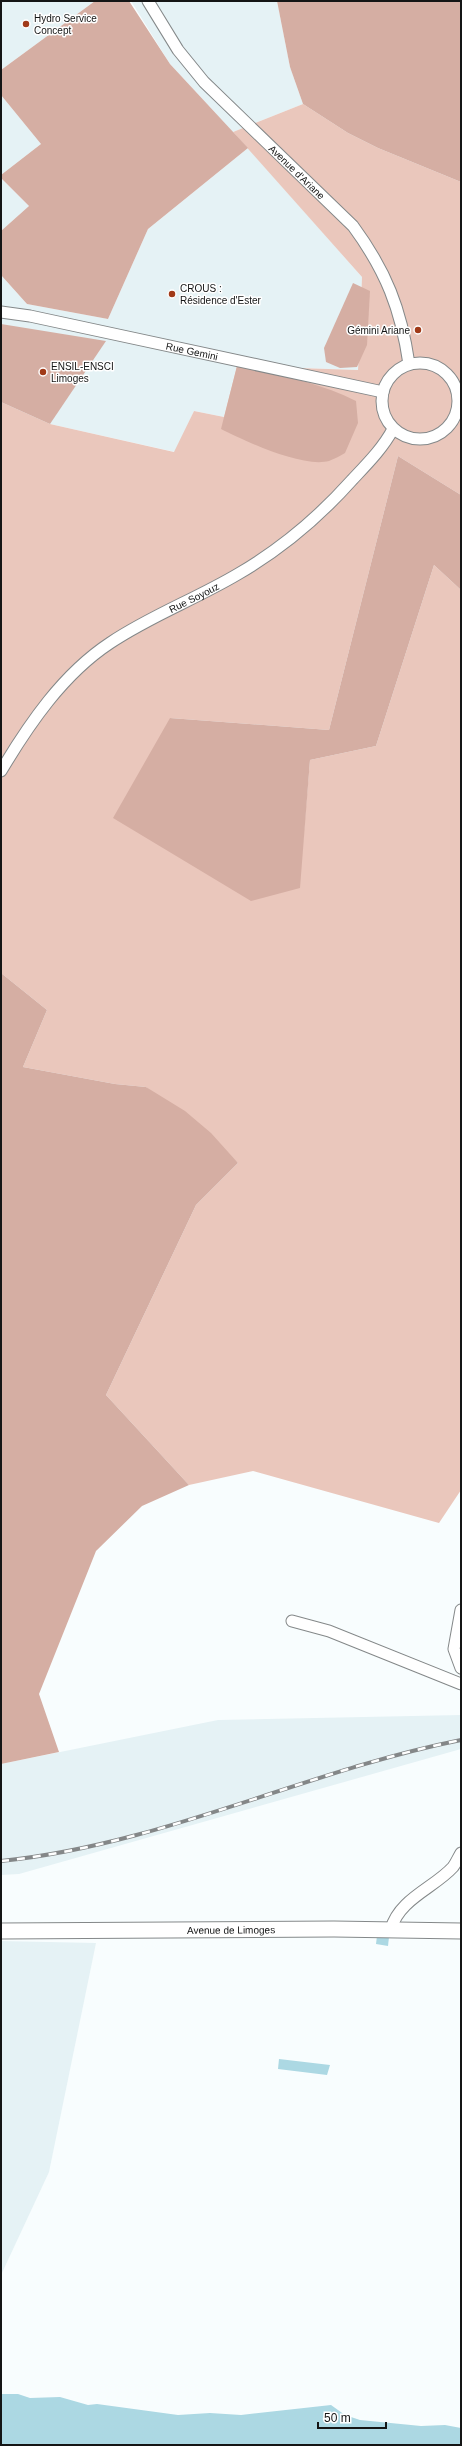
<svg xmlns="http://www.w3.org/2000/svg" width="462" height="2446" font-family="Helvetica,sans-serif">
<rect width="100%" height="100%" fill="#f8fdfe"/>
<g fill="#e5f2f5">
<polygon points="1,1 95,1 1,70"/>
<polygon points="131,1 277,1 290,67 303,104 233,132 170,64"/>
<polygon points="1,95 41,144 1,175"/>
<polygon points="248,148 362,277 358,370 237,366 224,417 194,411 175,452 50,424 1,402 1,275 27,304 108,319 148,229"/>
<polygon points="1,178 29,206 1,231"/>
<polygon points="461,1715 461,1749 19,1874 1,1875 1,1764 218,1720"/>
<polygon points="1,1941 96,1943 49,2172 1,2275"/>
</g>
<polygon fill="#eac7bc" points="303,104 348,133 378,148 461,182 461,495 398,456 329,730 170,718 299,888 310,760 376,746 434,565 461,590 461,1490 439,1523 253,1471 189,1485 106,1395 196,1205 238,1163 146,1087 115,1084 23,1067 47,1010 1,973 1,402 50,424 174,452 194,411 224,417 237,366 358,370 362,277 233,132"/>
<g fill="#d5aea3">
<polygon points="95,1 129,1 170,64 248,148 148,229 108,319 27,304 1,275 1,231 29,206 1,178 1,175 41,144 1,95 1,70"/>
<polygon points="277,1 461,1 461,182 378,148 348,133 303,104 290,67"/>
<polygon points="353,283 370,291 367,345 357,367 340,368 326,362 324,348"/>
<polygon points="1,324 106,341 50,424 1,402"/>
<path d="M237,366C278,375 319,382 356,401L358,423L345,453C340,456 334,459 329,461C302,468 245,441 221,429Z"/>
<polygon points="398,456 461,495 461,590 434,565 376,746 310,760 300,888 251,901 113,818 170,718 329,730"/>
<polygon points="1,973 47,1010 23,1067 115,1084 146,1087 185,1111 211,1133 238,1163 196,1205 106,1395 189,1485 142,1506 96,1551 39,1694 59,1752 1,1764"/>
</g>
<g fill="#acd8e3">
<polygon points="377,1936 389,1937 388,1946 376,1944"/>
<polygon points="279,2059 330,2065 327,2075 278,2069"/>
<polygon points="1,2394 18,2394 30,2398 60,2397 88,2405 97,2404 178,2415 210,2413 241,2415 331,2405 345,2415 360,2420 421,2426 445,2425 461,2428 461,2445 1,2445"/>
</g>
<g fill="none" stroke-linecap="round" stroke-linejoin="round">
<defs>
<g id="minor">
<path id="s1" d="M148,1L178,50L204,82L353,226C386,271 401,309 409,364"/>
<path id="s2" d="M1,312L30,316L383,392"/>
<circle cx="420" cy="401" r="38"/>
<path id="s3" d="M1,771C29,724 63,674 110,643C150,616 196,599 238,574C281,549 319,517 352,480C367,464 383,448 393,429"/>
<polyline points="461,1610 454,1649 461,1668"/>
<polyline points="292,1621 329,1631 461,1684"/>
<path d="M391,1929C399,1899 434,1888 453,1867C456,1863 458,1858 461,1853"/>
</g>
<g id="secondary">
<path id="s4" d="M1,1931L334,1929L461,1931"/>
</g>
</defs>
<use href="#minor" stroke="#848889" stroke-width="13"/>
<use href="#secondary" stroke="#848889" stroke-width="17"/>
<use href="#minor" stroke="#fff" stroke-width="11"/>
<use href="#secondary" stroke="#fff" stroke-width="15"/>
<defs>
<path id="rail" d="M1,1861C161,1845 305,1771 461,1740"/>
</defs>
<use href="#rail" stroke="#848788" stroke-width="4"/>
<use href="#rail" stroke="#fff" stroke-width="2.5" stroke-dasharray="8" stroke-linecap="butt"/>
</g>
<g fill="#a13a18" stroke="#fff" stroke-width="1.5">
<circle cx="26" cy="24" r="4"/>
<circle cx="172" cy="294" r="4"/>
<circle cx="418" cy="330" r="4"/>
<circle cx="43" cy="372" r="4"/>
</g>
<g text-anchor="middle" stroke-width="3" stroke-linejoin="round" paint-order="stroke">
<g font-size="10" fill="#141515" stroke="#fff" text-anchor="start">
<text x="34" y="22">Hydro Service<tspan x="34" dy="12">Concept</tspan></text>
<text x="180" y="292">CROUS :<tspan x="180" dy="12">Résidence d'Ester</tspan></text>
<text x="410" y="334" text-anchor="end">Gémini Ariane</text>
<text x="51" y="370">ENSIL-ENSCI<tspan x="51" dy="12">Limoges</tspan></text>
</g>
<g font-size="10" fill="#141515" stroke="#fff">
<text dy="4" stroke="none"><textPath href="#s1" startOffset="228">Avenue d'Ariane</textPath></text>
<text dy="4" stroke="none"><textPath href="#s2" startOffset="195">Rue Gemini</textPath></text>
<text dy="4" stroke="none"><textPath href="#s3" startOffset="265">Rue Soyouz</textPath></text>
<text dy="4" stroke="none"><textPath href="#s4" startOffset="230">Avenue de Limoges</textPath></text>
</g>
</g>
<rect width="462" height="2446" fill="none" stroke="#141515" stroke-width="4"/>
<path d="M318 2422v6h68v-6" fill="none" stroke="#141515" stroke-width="2"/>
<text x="324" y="2422" font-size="12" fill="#141515" stroke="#ffffff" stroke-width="3" paint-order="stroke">50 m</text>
</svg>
